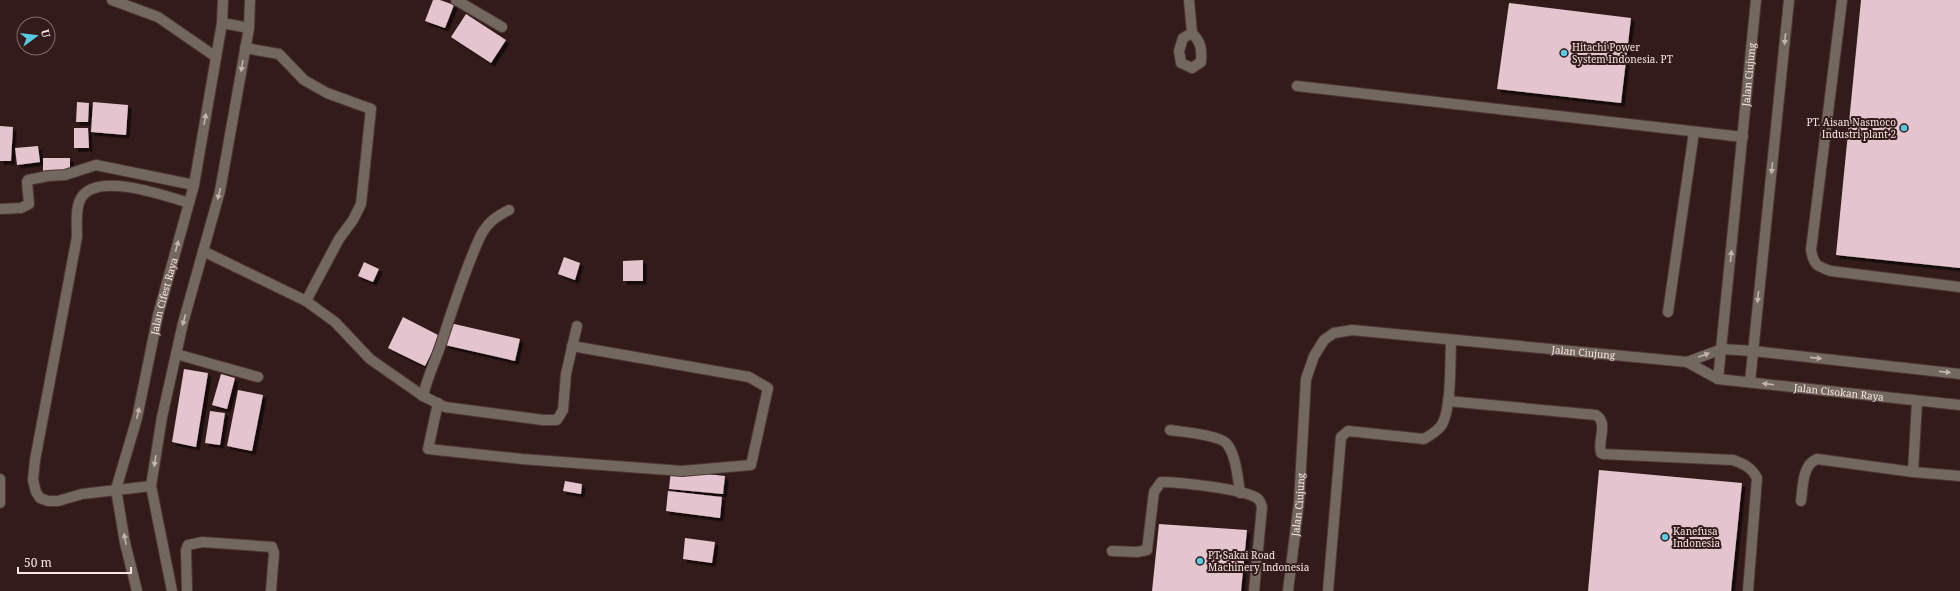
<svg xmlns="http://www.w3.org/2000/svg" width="1960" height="591" font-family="'Noto Serif',serif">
<defs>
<filter id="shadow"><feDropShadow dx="3.5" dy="3.5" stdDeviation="0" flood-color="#0009"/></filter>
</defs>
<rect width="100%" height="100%" fill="#321b18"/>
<g fill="#e3c4cf" filter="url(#shadow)">
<polygon points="433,0 440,0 454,5 445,28 425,21"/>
<polygon points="1861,0 1960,0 1960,268 1836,255"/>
<polygon points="1509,3 1631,18 1621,103 1497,89"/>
<polygon points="466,14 506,40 491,63 451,37"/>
<polygon points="77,102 89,103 88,122 76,122"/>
<polygon points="93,102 128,105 126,135 91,132"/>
<polygon points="0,126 13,127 11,161 0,161"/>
<polygon points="74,128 88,128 89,148 74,148"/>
<polygon points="38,146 40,162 17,165 15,148"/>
<rect x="43" y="158" width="27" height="13"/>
<polygon points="564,257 580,263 575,280 558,274"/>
<polygon points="643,260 643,281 623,281 623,261"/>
<polygon points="364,262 379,269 373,282 358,276"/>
<polygon points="403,317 440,336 425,366 388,348"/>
<polygon points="450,323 520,339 515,361 445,345"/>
<polygon points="184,369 208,373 196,447 172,442"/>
<polygon points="221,374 235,378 227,409 212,405"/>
<polygon points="238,390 263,395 252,451 227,446"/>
<polygon points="210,411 225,413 220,445 205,443"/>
<polygon points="671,470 725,476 723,494 669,489"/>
<polygon points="1599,470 1742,483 1731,591 1588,591"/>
<polygon points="565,481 582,484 581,494 563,491"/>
<polygon points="668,491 722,497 720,518 666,511"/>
<polygon points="1159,524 1247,530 1241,591 1152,591"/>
<polygon points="685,538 715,542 712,563 683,559"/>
</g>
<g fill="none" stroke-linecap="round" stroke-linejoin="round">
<defs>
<g id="minor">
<polyline points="112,0 158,17 216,57"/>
<polyline points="456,0 502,27"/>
<path d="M1189,0L1192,33C1201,42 1202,49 1201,62L1192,68L1181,63L1179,51L1183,38L1192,33"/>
<path d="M1842,0L1811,250C1814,265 1816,266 1831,271L1960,287"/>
<polyline points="222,23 249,28"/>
<polyline points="245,48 279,54 304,80 327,93 371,109 361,204 353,220 339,239 306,301"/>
<polyline points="1297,86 1743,137"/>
<polyline points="0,209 21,208 29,204 27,182 28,180 48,176 65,175 96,165 194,185"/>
<polyline points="203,251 306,301 335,322 370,359 423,396 445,407 543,420 557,420 563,410 566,374 577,326"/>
<polyline points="1668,312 1694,132"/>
<polyline points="176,354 258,377"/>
<polyline points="1687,362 1722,349 1753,351 1960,374"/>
<path id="s1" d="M1718,379L1756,0"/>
<polyline points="1750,382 1789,0"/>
<path d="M423,396C427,378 435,362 441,344C453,308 464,272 480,237C487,223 495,217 509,210"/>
<path d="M1448,401L1596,415C1609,423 1597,441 1601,453L1603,454L1733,460C1744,464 1751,467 1757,478L1748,591"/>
<polyline points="438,403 428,449 522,459 682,471 751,465 768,388 749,377 572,346"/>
<path d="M1170,430C1183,432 1220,435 1227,444C1236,455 1238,479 1240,493"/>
<polyline points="1913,472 1917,402"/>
<polyline points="0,479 0,503"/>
<path d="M151,486L82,494L58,501H48L40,498L36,492L33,480L35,460L77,237C77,226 75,208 81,198C97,171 166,196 189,203"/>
<path d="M1801,501C1803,487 1802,465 1817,459L1913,472L1960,476"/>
<path d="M1112,551L1137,552L1147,550L1154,492L1161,482C1177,482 1247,489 1258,499C1260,500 1261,504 1262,507L1254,591"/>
<path id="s2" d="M137,591L125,543L116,489L137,418L158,315L194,185L222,23L223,0"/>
<polyline points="172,591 151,486 162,417 183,323 220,191 249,28 250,0"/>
<polyline points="187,591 186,550 188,545 202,542 272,547 274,553 271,591"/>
<path id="s3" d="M1288,591L1299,502L1306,379L1314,356L1324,340L1334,333L1352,330L1687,362L1718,379L1960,405"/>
<path d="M1328,591L1341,437L1348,431L1424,439C1431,435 1436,432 1441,426C1452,410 1450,359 1451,340"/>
</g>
</defs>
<use href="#minor" stroke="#4e3734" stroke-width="12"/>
<use href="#minor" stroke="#73685f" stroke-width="10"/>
</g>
<defs><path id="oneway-solid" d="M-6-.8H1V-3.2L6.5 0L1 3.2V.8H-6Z"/></defs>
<g fill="#c2b4ae">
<use href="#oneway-solid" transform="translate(1785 39) rotate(96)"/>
<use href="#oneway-solid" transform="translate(242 66) rotate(100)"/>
<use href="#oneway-solid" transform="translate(205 119) rotate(-80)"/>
<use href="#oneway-solid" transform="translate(1772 168) rotate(96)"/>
<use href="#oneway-solid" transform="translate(219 194) rotate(104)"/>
<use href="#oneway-solid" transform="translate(177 246) rotate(-75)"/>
<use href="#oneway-solid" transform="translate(1731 256) rotate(-84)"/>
<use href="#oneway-solid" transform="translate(1758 297) rotate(96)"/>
<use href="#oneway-solid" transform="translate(184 320) rotate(105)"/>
<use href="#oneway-solid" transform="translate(1704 355) rotate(-20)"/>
<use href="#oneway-solid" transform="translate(1816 358) rotate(6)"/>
<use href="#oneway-solid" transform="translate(1945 372) rotate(6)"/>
<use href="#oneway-solid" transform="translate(1768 384) rotate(-173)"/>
<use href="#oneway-solid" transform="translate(138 413) rotate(-78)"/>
<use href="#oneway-solid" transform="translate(155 461) rotate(99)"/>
<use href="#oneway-solid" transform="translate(125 539) rotate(-100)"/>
</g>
<g fill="#57c9e3" stroke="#321b18" stroke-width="1.5">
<circle cx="1564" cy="53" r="4"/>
<circle cx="1904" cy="128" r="4"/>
<circle cx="1665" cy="537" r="4"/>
<circle cx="1200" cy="561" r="4"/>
</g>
<g text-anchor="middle" stroke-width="4" stroke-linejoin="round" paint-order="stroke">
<g font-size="10" fill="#f7e6e3" stroke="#321b18" text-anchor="start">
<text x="1572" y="51">Hitachi Power<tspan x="1572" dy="12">System Indonesia. PT</tspan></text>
<text x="1896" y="126" text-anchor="end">PT. Aisan Nasmoco<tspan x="1896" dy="12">Industri plant 2</tspan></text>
<text x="1673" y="535">Kanefusa<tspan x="1673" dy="12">Indonesia</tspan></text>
<text x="1208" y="559">PT Sakai Road<tspan x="1208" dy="12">Machinery Indonesia</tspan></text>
</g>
<g font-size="10" fill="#f7e6e3" stroke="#321b18">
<text dy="4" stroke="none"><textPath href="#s1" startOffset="306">Jalan Ciujung</textPath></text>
<text dy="4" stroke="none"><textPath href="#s2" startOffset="303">Jalan Cifest Raya</textPath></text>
<text dy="4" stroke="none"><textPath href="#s3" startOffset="519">Jalan Ciujung</textPath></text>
<text dy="4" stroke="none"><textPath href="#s3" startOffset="780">Jalan Cisokan Raya</textPath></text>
<text dy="4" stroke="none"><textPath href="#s3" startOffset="87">Jalan Ciujung</textPath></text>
</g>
</g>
<g transform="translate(36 36) rotate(75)"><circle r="19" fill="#321b18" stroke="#816c69"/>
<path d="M0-3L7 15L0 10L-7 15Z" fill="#57c9e3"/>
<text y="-6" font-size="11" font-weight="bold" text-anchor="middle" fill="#f7e6e3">U</text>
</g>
<path d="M18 567v6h113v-6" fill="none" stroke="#f7e6e3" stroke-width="2"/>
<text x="24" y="567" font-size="12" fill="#f7e6e3" stroke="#321b18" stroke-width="3" paint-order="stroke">50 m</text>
</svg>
